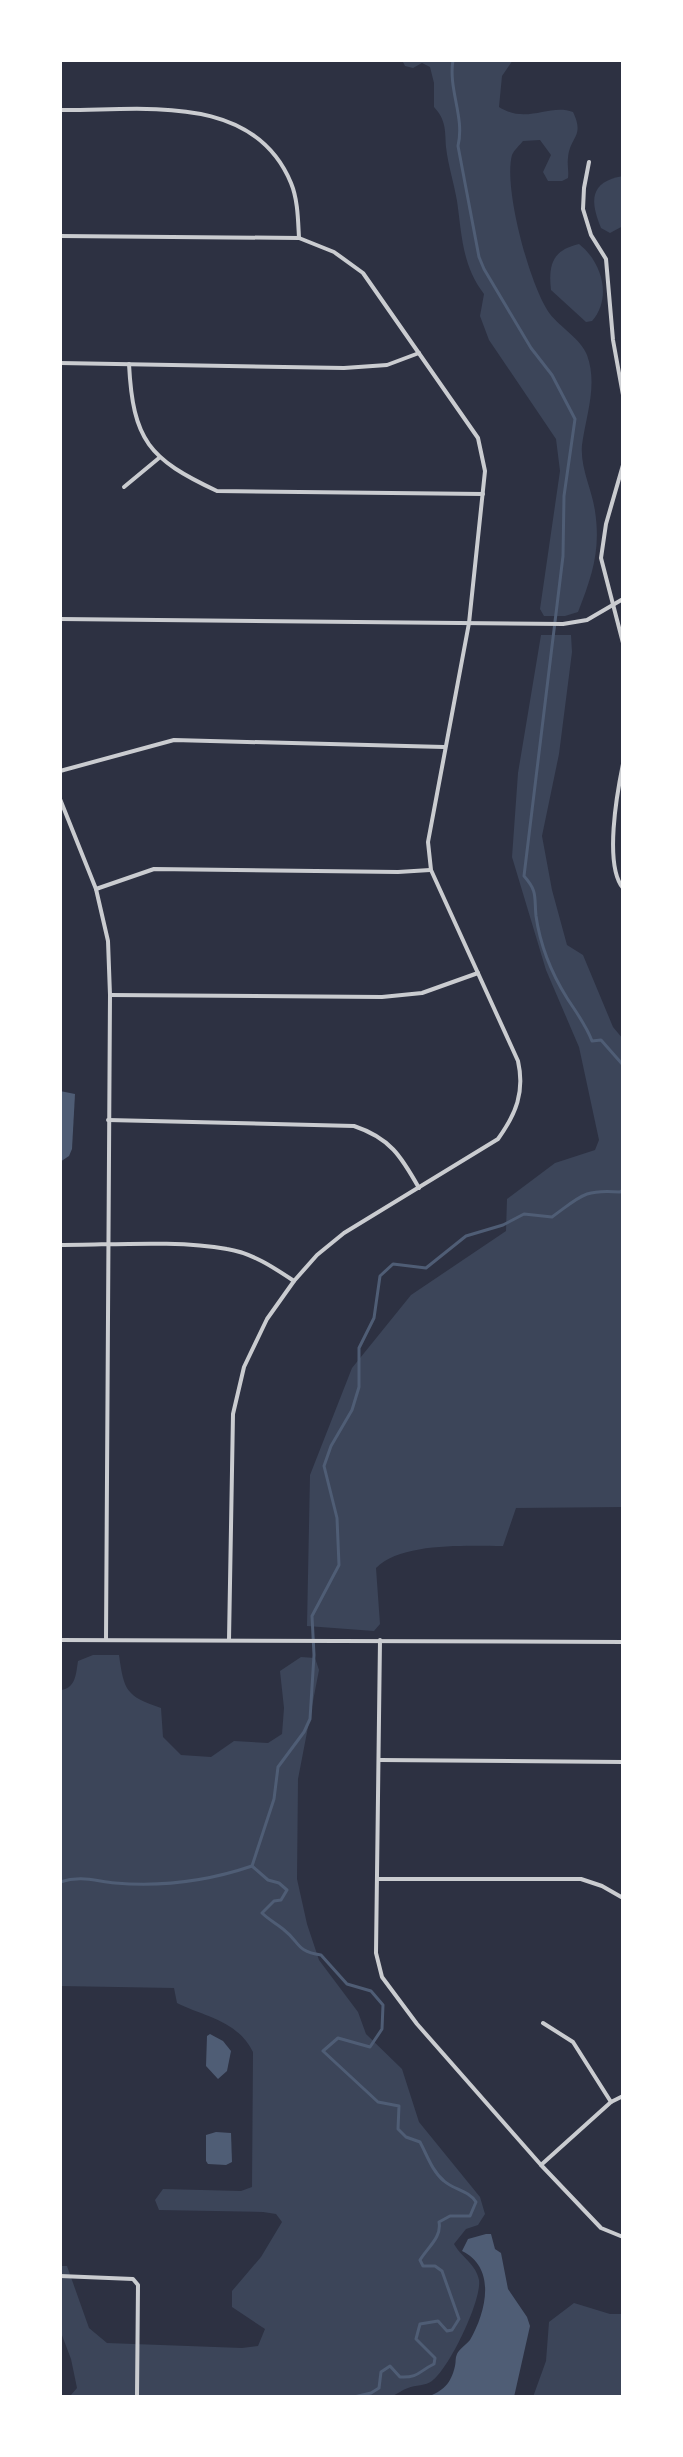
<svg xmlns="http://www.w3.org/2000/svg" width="683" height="2457" font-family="'Roboto Condensed',sans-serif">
<rect width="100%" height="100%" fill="#2d3142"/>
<g fill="#3c4559">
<path d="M402,60H513L502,76L499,107C527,125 549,103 573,112C585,137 570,136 568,158C567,164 569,171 568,178L562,181H548L543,172L551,155L540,140L523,141C520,145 514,150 512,155C503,187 530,287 550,314C560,327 581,339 587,355C598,385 586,415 582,445C580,468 592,489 595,511C601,550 592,576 578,612L565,616H544L540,609L560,471L556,439L489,340L480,316L484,294C462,265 462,236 457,201C454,183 448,165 446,147C445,130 446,120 434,107V83L430,67L422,63L413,68L405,66Z"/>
<path d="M623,176V226L610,233L601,228C590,201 589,182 623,176Z"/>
<path d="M579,244C601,261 613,297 592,321L586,322L551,290C548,264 553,250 579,244Z"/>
<path d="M541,635H571L572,652L559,754L542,836L552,890L567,945L583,955L613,1027L623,1039V1507L516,1508L503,1546C467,1546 402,1542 376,1568L380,1624L374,1631L307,1626L310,1475L352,1368L411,1295L506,1231L507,1199L555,1163L595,1150L599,1140L579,1047L546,970L512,857L518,773Z"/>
<path d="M93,1655H119C124,1691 126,1696 161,1708L163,1737L181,1755L211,1757L234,1741L268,1743L282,1734L284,1708L280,1671L301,1657L315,1658L319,1670L298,1779L297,1879L307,1924L319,1960L358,2012L366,2034L402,2069L419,2122L480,2197L485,2214L478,2225L466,2229L454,2244C462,2258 476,2264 479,2280C482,2300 449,2369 432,2381C426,2386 415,2385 408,2388C402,2390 397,2394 391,2397H60L71,2395L77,2388L71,2359L60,2330V2266H67L89,2328L107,2343L242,2348L258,2346L265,2329L232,2307V2291L261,2257L282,2222L276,2214L263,2212L159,2210L155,2200L163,2189L241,2191L252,2187L253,2052C237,2020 205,2017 177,2003L174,1988L60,1986V1690C76,1689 76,1673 78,1661Z"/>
<polygon points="574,2303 610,2314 623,2314 623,2397 533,2397 546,2361 549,2322"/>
</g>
<g fill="#4f5d75">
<polygon points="60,1091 75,1094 72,1149 69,1156 60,1162"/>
<polygon points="210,2034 223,2041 231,2051 227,2071 218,2079 206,2066 207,2036"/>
<polygon points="216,2132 231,2133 232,2162 226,2165 208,2164 206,2161 206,2135"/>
<path d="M486,2234H491L495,2249L501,2253L508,2289L527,2317L530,2326L514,2397H427C443,2391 451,2384 455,2366C456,2362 455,2358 457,2354C459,2349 466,2345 470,2340C486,2312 497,2268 462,2251L468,2239Z"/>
</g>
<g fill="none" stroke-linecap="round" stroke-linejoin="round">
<g stroke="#4f5d75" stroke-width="3">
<path d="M453,60C448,90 465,117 458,146L479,257L484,269L531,348L552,375L575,419L564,496L563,556L524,876C538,892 534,896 536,916C540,944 552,974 567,998C576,1012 586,1025 592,1041L601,1040L623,1065"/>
<path d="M252,1866L268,1880L279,1883L287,1890L281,1900L274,1901L262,1913C269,1920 276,1923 283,1929C301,1943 295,1951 321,1955L347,1984L371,1991L383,2005L382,2029L370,2047L338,2038L323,2051L378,2102L399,2106L398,2129L406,2137L420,2142C427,2155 432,2171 444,2181C454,2190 468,2190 476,2202L470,2216H450L439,2222C442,2237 428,2247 420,2260L423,2266H435L442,2271L459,2319L452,2330L447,2331L438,2321L420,2324L416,2339L435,2358L434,2364C419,2371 419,2378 400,2377L390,2366L381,2372L379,2388L371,2393L354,2397"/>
<path d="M252,1866L274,1799L278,1767L304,1732L310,1719L314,1655L312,1616L339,1565L337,1518L324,1466L331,1446L352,1410L359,1387V1348L374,1318L380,1276L393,1264L426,1268L466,1236L503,1225L524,1214L552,1217C581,1196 584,1189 620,1192L623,1190"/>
<path d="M60,1882C81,1875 95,1881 115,1883C162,1887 208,1881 252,1866"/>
</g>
<g stroke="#caccd0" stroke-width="4">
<path d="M60,110C141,111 253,91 291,183C298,200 298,220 299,238"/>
<polyline points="589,162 584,188 583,209 591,235 606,259 613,340 623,395"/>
<path d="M60,236L299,238L334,252L363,273L478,438L485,471L469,623L428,842L431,870L518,1061C525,1092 516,1114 498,1139L344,1233L317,1255L294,1281L267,1319L244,1367L233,1414L229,1640"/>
<polyline points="60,363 344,368 387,365 419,353"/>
<path d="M129,364C133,441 149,459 217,491L483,494"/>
<polyline points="623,465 606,524 601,558 623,643"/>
<polyline points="124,487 159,458"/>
<polyline points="60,619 563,624 587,620 623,599"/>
<path d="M623,764C617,793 604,865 623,888"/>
<polyline points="60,771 174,740 444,747"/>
<polyline points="60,799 96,889 108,941 110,995 106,1640"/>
<polyline points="96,889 154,869 398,872 430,870"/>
<polyline points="110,995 382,997 422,993 478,973"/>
<path d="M108,1120L354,1126C390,1138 401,1156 419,1188"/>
<path d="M60,1245C111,1245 178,1240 227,1249C252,1253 273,1267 294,1281"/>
<polyline points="60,1640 623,1642"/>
<polyline points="380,1640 376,1953 382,1977 417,2024 541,2165 601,2228 623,2237"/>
<polyline points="380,1760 623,1762"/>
<polyline points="377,1879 581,1879 602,1886 623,1898"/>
<polyline points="543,2023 573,2042 611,2102"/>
<polyline points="541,2165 611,2102 623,2096"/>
<polyline points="60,2276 133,2279 138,2285 137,2397"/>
</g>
</g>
<rect width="683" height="2457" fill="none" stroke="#ffffff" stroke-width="124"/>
</svg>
